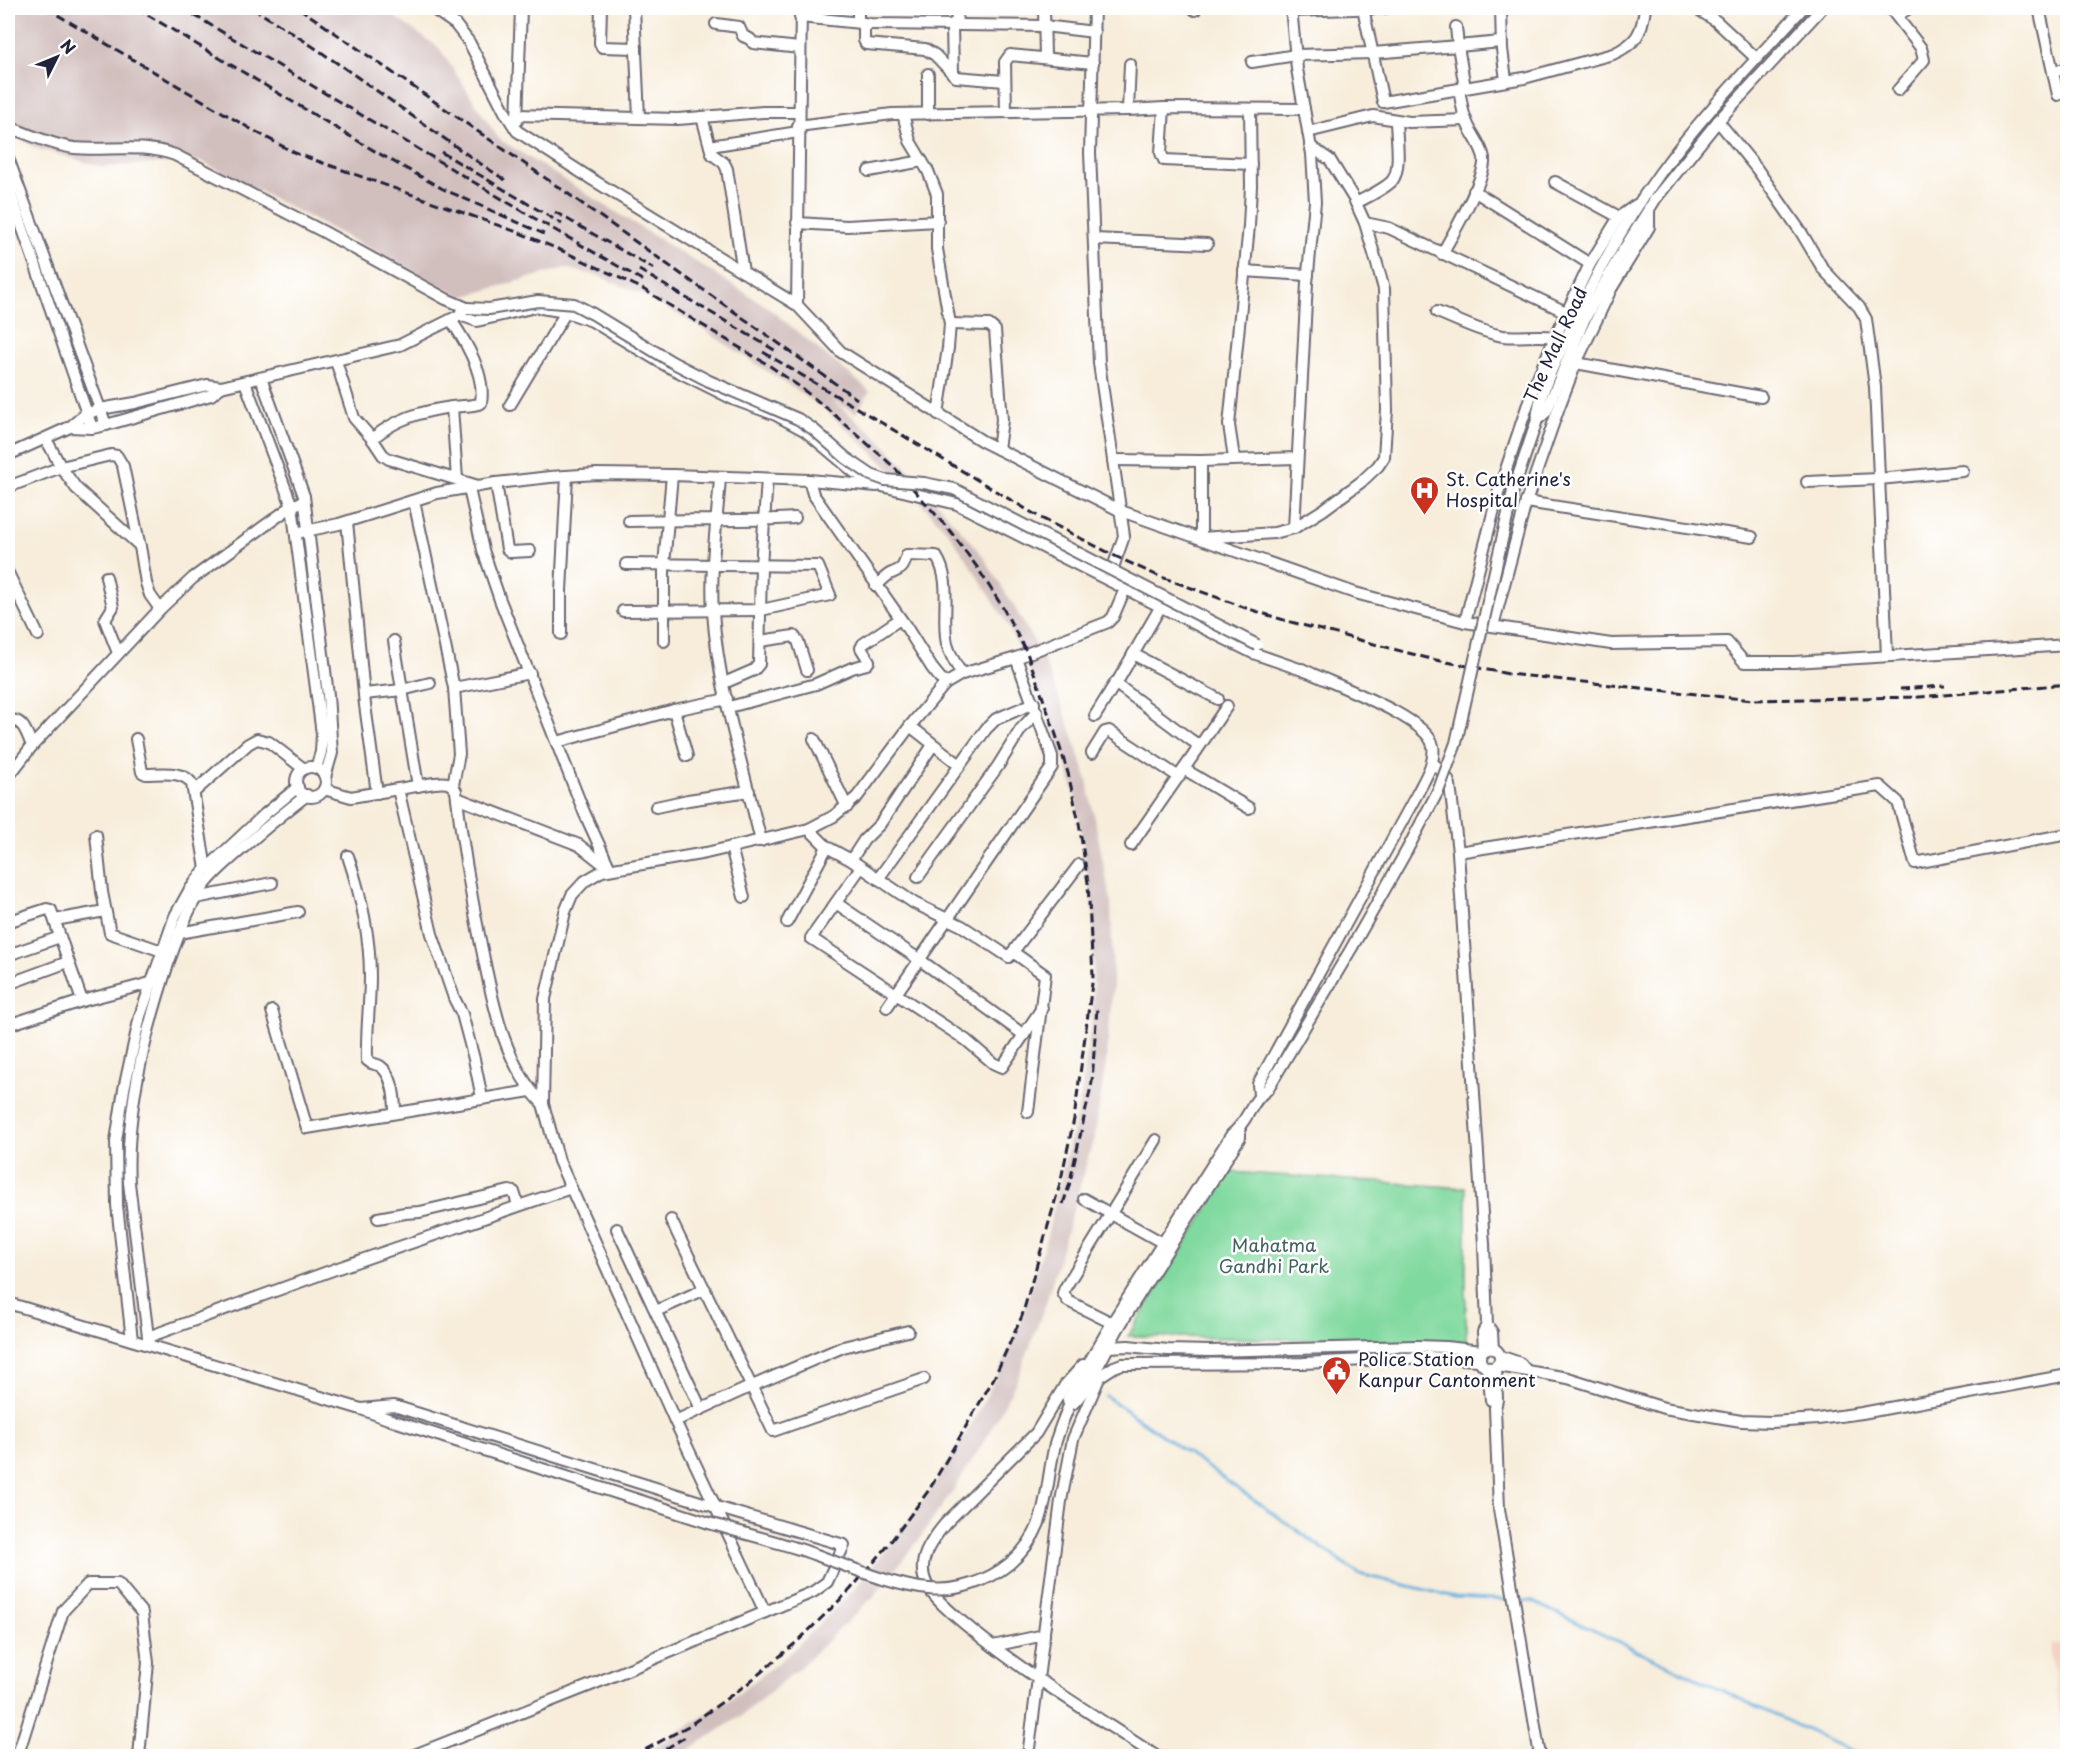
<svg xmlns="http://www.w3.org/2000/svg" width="2075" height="1764" font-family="'Playpen Sans',sans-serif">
<rect width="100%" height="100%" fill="#fff"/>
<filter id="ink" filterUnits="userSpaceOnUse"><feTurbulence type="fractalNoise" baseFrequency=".0167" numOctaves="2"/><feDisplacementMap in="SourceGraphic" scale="12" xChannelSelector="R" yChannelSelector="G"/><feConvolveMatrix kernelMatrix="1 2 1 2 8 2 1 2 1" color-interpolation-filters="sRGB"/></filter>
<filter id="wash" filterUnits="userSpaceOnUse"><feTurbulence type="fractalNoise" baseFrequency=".008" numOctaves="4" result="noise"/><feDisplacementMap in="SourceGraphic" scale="24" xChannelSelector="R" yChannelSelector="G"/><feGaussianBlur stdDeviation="1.35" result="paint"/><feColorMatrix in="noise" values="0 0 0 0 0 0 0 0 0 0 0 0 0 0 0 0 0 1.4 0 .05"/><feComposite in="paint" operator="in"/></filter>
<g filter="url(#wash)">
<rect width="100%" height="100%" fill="#f7edda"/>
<polygon fill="#f6d2c4" points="2067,1642 2068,1756 2065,1756 2050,1645"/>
<polygon fill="#d1bfbe" points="8,8 382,8 439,48 499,139 766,306 870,391 856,413 831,400 872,432 906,467 983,556 1018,613 1043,658 1067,718 1087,779 1111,903 1113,985 1106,1062 1095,1134 1047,1300 1018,1378 990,1432 952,1492 920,1538 874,1596 800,1667 741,1716 679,1756 641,1756 738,1694 791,1652 855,1588 897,1535 933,1487 975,1418 1005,1360 1021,1321 1046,1240 1081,1095 1093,1008 1093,913 1083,844 1075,795 1062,752 1040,694 1004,618 981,581 948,532 885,464 822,407 698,326 639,293 598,276 565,268 462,297 201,161 102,167 33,147 8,130"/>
<polygon fill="#80d99e" stroke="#517e6c" stroke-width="1.5" points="1230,1172 1466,1188 1466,1343 1128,1336"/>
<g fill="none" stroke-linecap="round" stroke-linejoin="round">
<g stroke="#64aedc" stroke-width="3">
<polyline points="1106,1396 1359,1574 1455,1597 1511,1600"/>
<polyline points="1517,1600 1531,1601 1862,1756"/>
</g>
</g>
</g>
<g filter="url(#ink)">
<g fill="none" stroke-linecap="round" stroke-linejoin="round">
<defs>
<g id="minor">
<polyline points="432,8 455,24 469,42 505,112 517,131 593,180 797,305 841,352 982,441 1121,511 1355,593 1465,622 1611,644 1727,642 1744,662 1794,662 2068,645"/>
<polyline points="601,8 600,43 602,47 636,48"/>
<polyline points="634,8 639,118"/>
<polyline points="858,8 858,22"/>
<polyline points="956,8 957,24"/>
<polyline points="1044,8 1045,58"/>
<polyline points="1094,8 1090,153 1099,363 1124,536 1109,579"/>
<polyline points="1195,8 1195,10"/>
<path d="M1363,8L1383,102L1524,78L1613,54C1637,43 1642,33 1645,8"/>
<polyline points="1501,8 1502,49 1506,80"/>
<polyline points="1696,8 1716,21 1757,59"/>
<polyline points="1890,8 1921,48 1924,60 1898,90"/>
<polyline points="2039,8 2058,95"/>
<polyline points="1291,11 1385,8"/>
<polyline points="1897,16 1909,8"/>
<polyline points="800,17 871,24 1044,26 1094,32"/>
<polyline points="864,23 864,40 866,44 925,49 935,55 956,77 1004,81"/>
<polyline points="716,24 739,27 743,36 750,39 753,43 800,48"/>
<polyline points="952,24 953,74"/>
<polyline points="1456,27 1458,46 1501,42"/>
<polyline points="1252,62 1296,55 1373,53 1458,46 1465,88"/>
<polyline points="2053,71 2068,69"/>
<polyline points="1164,108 1161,153 1164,160 1251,164"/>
<polyline points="1128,110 1130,64"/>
<polyline points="1006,112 1005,62 1010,55 1093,63"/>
<polyline points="903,114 910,141 928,171 937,194 937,249 950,324 948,348 938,414"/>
<polyline points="928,114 928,74"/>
<polyline points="517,115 678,119 763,112 799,112"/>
<polyline points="702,117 712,154 724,163 727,169 743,272"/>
<polyline points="517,121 521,8"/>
<polyline points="1718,121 1757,169 1787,212 1801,232 1823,269 1859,307 1866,319 1875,387 1887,656"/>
<polyline points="798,126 892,114 1128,110 1164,108 1304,109"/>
<path d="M8,127C29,134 51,145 74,148C108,151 141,143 175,155L324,232L446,299L467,308"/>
<polyline points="1308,132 1373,116 1409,122 1466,120"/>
<polyline points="710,146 798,132"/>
<polyline points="8,158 106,425"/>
<polyline points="869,171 922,161"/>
<polyline points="1555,182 1619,217"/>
<polyline points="8,186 92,428"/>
<polyline points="1474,191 1590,264"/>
<path d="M1356,203C1367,197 1383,190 1392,181C1402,169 1396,136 1396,120"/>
<polyline points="797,223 847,226 938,221"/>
<polyline points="1365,223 1389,228 1566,312"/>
<polyline points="1094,239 1207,244"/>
<path d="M1442,254C1452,235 1487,177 1484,158C1481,143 1470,133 1466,120C1462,111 1461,99 1459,89"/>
<polyline points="1244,271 1308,275"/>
<polyline points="797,305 801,8"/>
<path d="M1437,312C1458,320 1480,332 1503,336C1520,338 1537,334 1555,337"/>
<polyline points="460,315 477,321 535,307 566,312 592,321 665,365 735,400 776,415 804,430 854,472 882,486 957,504 1253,653 1308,672"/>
<polyline points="950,324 989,325 995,330 1002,420 998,449"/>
<polyline points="336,361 354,418 373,440 383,455 389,459 478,486"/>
<polyline points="1576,363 1761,397"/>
<polyline points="261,378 304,496 328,695 332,753 325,777"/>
<polyline points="245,382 292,506 322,734 321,752 316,768"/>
<polyline points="510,405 566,312"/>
<polyline points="452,407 457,479"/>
<polyline points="1537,420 1546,412 1584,320 1618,259 1656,198 1718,121 1822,8"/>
<path d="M1537,420C1539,392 1554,365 1566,339C1592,281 1623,224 1660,173C1703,114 1755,61 1803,8"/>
<polyline points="70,427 92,428 106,425 211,395 221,387"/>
<polyline points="46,439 61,467 76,488 140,546"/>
<path d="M372,439C395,419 422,411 452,407C462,405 472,407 481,403C486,375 466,342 451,320"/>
<polyline points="8,455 70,427 86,414 100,409 135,403 207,385 221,387 400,345 460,315 462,309"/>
<polyline points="1234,458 1229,425 1249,226 1251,186 1250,109"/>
<polyline points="1113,460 1201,461 1297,458"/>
<polyline points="1201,461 1201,538 1274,533 1294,528 1307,283 1315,202 1312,154 1297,69 1291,8"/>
<path d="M720,478C717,522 710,568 713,612C718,687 743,767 761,841"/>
<polyline points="809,480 813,494 905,625 932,668 945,684"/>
<polyline points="1807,482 1879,479 1963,471"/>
<polyline points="496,483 507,549 511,552 530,551"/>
<polyline points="8,487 61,467 111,455 117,456 123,466 141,552 146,583 150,595 160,609"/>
<polyline points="469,489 483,550 500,600 584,812 610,869"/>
<polyline points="414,501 454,688 459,754 453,785"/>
<polyline points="1526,502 1752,537"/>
<path d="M629,521C684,519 740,522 795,518"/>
<polyline points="347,522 365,705 377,793"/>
<polyline points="1294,528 1323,510 1361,482 1378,466 1384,457 1387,410 1384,289 1377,264 1365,223 1354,199 1330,160 1310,146"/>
<polyline points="296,533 339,524 437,493 496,483 550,477 597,474 672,475 809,480 877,486"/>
<polyline points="8,573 38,635"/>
<polyline points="106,577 113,607 105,620 118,653"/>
<path d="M876,586C881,582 886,575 892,573C904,568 903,567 907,555L936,556C953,581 941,616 947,644C950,655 956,665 962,674"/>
<polyline points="623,611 761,610 830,595 818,566 626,564"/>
<polyline points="1465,622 1499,490 1533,389 1555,337 1590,264 1619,217 1636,205"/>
<polyline points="1493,626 1526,502 1559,407 1576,363 1611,289 1649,227 1649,208"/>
<polyline points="561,634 561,591 567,476"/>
<polyline points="394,641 418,786"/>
<polyline points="664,641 664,565 672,475"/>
<polyline points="760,641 794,636 798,641 807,670"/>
<polyline points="1133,654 1218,699"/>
<polyline points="724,683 754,670 759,664 761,566 767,479"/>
<polyline points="454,688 530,673"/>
<polyline points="364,694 402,690 430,683"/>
<polyline points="729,707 816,684 852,668 867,664 869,661 861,648 863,644 900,619"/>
<polyline points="674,710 687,756"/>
<polyline points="1095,716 1116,682"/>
<path d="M8,721C23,717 27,734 32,746"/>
<polyline points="910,726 960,765"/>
<path d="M136,739L142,772L146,774C161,774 184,770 192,784L206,869"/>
<polyline points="814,739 847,807"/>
<polyline points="557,742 674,710 727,699"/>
<polyline points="1092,753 1105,732 1109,731 1179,777"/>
<polyline points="1195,753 1227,706"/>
<path d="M1432,763C1441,769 1447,775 1450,785L1458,852L1484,1244L1487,1325L1483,1332L1484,1349"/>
<circle cx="311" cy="782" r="15"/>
<polyline points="1184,769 1249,808"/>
<polyline points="8,777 32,746 160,609 193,578 292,506 304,501"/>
<path d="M324,789L351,797L434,783C444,782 451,781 456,791C462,841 470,890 480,940C492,996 501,1061 543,1104"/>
<polyline points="398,789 432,934 454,998 462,1014 474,1059 482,1098"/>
<polyline points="194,792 248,744 257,739 269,742 304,769"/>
<polyline points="457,798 579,845 607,867"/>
<polyline points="656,807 688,800 749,791"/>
<polyline points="809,829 827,847 851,860 914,903 962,926 1009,957 1079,865"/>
<polyline points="96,835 102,892 110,933 162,951"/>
<polyline points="1131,845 1197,750 1196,743 1191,740 1116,684 1161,606"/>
<polyline points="731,847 744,897"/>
<polyline points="1458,852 1880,786 1898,802 1915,863 2068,834"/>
<path d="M348,856C361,895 370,935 370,976C370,1004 366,1032 367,1060C372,1065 375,1063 380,1066C393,1075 395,1099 395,1113"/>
<polyline points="851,860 864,840 880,824 933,745"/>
<polyline points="861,867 811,938 966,1040 993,1063 1002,1067 1042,1008"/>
<polyline points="918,877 998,766 1021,729 1037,712"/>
<polyline points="878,879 986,729 996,719 1034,703"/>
<polyline points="196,898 272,883"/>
<polyline points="836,903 920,960 1024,1035"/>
<polyline points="8,919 13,920 47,909 51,910 82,1001"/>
<polyline points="55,920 105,911"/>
<polyline points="787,922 827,847"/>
<polyline points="179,933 298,912"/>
<polyline points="1013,952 1045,975 1028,1112"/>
<polyline points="8,955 60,937"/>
<polyline points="8,984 68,962"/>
<polyline points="887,1007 1052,767 1052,756 1016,658"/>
<polyline points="272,1011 307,1128 530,1091"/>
<polyline points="8,1025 82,1001 154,982"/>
<path d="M1259,1095L1258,1084L1417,794C1424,780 1436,762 1433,746C1428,717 1329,683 1302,669"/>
<polyline points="1084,1199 1163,1243"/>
<polyline points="378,1218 405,1213 420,1212 509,1191 514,1192 518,1205"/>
<polyline points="671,1220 773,1431 924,1379"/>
<polyline points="617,1229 701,1409"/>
<polyline points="8,1303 361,1409 391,1420"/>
<polyline points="656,1311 705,1289"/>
<polyline points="1116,1325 1068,1301 1063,1293 1065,1288 1156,1140"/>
<polyline points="1487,1325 1492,1332 1493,1349"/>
<polyline points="148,1337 341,1267 571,1188"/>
<polyline points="132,1340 117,1205 116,1141 124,1089 140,1016 175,916 189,891 203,872 265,814 298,787"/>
<polyline points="1101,1344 1108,1347 1128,1346 1168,1350 1210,1351 1417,1346 1446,1347 1482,1351"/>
<path d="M149,1345L129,1183C125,1114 146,1030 168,964C177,940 185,915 199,893C210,876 228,861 243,848C264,829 285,812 307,795"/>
<circle cx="1490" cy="1358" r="10"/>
<polyline points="1500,1356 1520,1363 1526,1370"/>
<path d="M1083,1365L1065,1385L1036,1433L945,1524C931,1541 915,1562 927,1585C934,1600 959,1619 972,1630C1030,1677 1094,1715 1156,1756"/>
<polyline points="1498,1366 1568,1378 1664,1408 1741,1421 1771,1422 1818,1419 1862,1413 2068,1375"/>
<polyline points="1496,1367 1497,1400 1495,1408 1499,1509 1540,1756"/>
<polyline points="1488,1369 1491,1400"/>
<path d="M1071,1405C1085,1396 1109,1344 1119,1327C1158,1263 1200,1201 1240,1137V1128"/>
<path d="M1069,1406L1068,1399L1112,1323L1232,1134C1248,1122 1251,1100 1267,1090L1351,949L1407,850"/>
<polyline points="361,1409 394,1406 716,1507 844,1545 827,1582 813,1592 591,1685 412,1756"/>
<polyline points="675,1421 752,1386 843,1347 908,1331"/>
<polyline points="765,1612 675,1421 559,1161 543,1104 545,999 565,912 572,895 585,881 602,871 706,853 809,829 834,816 857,797 910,726 945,684 962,674 1016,658 1108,622 1113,617 1125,589"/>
<polyline points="993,1646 1044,1635"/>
<polyline points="19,1751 63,1611 88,1584 118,1584 142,1613 148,1663 139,1756"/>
<polyline points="1028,1756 1061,1501 1073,1439 1100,1376 1114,1367 1122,1364 1303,1363 1428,1357 1479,1360"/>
</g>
</defs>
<use href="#minor" stroke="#6d6973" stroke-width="14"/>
<use href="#minor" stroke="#fff" stroke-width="10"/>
<g stroke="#22223b" stroke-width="3" stroke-dasharray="9 4.5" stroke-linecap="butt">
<polyline points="46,8 249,128 295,153 520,233 565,252 641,288 770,366 797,385 828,409 894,467 950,531 977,567 1003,608 1027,653 1056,735 1068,773 1079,823 1088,883 1093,976 1074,1119 1060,1184 1022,1316 994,1378 929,1490 886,1548 850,1590 799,1640 747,1684 690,1725 634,1756"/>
<polyline points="136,8 378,153 443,189 544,234"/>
<polyline points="182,8 534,218 644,281"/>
<path d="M252,8C339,60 420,124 505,180"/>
<polyline points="299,8 567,193 857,399"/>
<polyline points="441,152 562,224"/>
<polyline points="555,212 654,269"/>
<polyline points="639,270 776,351"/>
<polyline points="763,352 1041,518 1117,557 1156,575 1246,608 1287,621 1431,659 1509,674 1752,700 1920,697 2068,684"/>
<polyline points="1900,689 1945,686"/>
<polyline points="1063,1204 1069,1186 1092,1082 1097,1007"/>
<polyline points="654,1756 685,1737"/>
</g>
<defs>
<g id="minor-bridge">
<polyline points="467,308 489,309 538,301 574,304 593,314 672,362 709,381 798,419 813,429 846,458 871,475 885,480 924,483 954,489 1257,645"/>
<polyline points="1407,850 1439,789 1456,743 1513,491 1537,420"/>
<path d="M391,1420C495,1453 599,1488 703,1521C734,1531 767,1539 799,1549C839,1562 887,1585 929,1589C957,1592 988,1581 1009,1564C1049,1531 1044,1494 1054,1449C1057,1434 1063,1420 1069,1406"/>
</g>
</defs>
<use href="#minor-bridge" stroke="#6d6973" stroke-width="14" stroke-linecap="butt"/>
<use href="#minor-bridge" stroke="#fff" stroke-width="10"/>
</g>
</g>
<defs>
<symbol id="hospital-pin" viewBox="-11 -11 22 30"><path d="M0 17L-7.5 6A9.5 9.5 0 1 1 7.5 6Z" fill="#c8321e" stroke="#fff"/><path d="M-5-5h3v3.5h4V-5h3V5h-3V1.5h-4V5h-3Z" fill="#fff"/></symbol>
<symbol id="civic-pin" viewBox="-11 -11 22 30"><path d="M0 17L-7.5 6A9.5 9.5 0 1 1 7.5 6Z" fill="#c8321e" stroke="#fff"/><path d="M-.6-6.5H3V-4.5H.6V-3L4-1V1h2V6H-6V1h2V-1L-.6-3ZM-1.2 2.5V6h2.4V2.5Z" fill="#fff"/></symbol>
</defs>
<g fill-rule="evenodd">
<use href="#hospital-pin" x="1408" y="474" width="33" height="45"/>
<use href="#civic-pin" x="1320" y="1354" width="33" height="45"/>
</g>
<g text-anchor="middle" stroke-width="5" stroke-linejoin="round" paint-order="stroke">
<g font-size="18" fill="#22223b" stroke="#fff">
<text transform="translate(1556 345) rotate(-65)" y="6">The Mall Road</text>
</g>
<g font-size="18" fill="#22223b" stroke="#fff" text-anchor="start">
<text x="1446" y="486">St. Catherine's<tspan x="1446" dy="21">Hospital</tspan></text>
<text x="1358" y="1366">Police Station<tspan x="1358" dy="21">Kanpur Cantonment</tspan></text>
</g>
<g font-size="18" fill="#43625e" stroke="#fff">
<text x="1274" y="1252">Mahatma<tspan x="1274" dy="21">Gandhi Park</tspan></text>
</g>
</g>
<rect width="2075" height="1764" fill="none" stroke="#fff" stroke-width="30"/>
<g transform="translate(57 57) rotate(47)" stroke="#ffffff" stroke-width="4.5" paint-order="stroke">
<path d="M0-4.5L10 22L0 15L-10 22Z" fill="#22223b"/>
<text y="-9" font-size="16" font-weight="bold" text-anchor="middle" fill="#22223b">N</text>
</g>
</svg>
